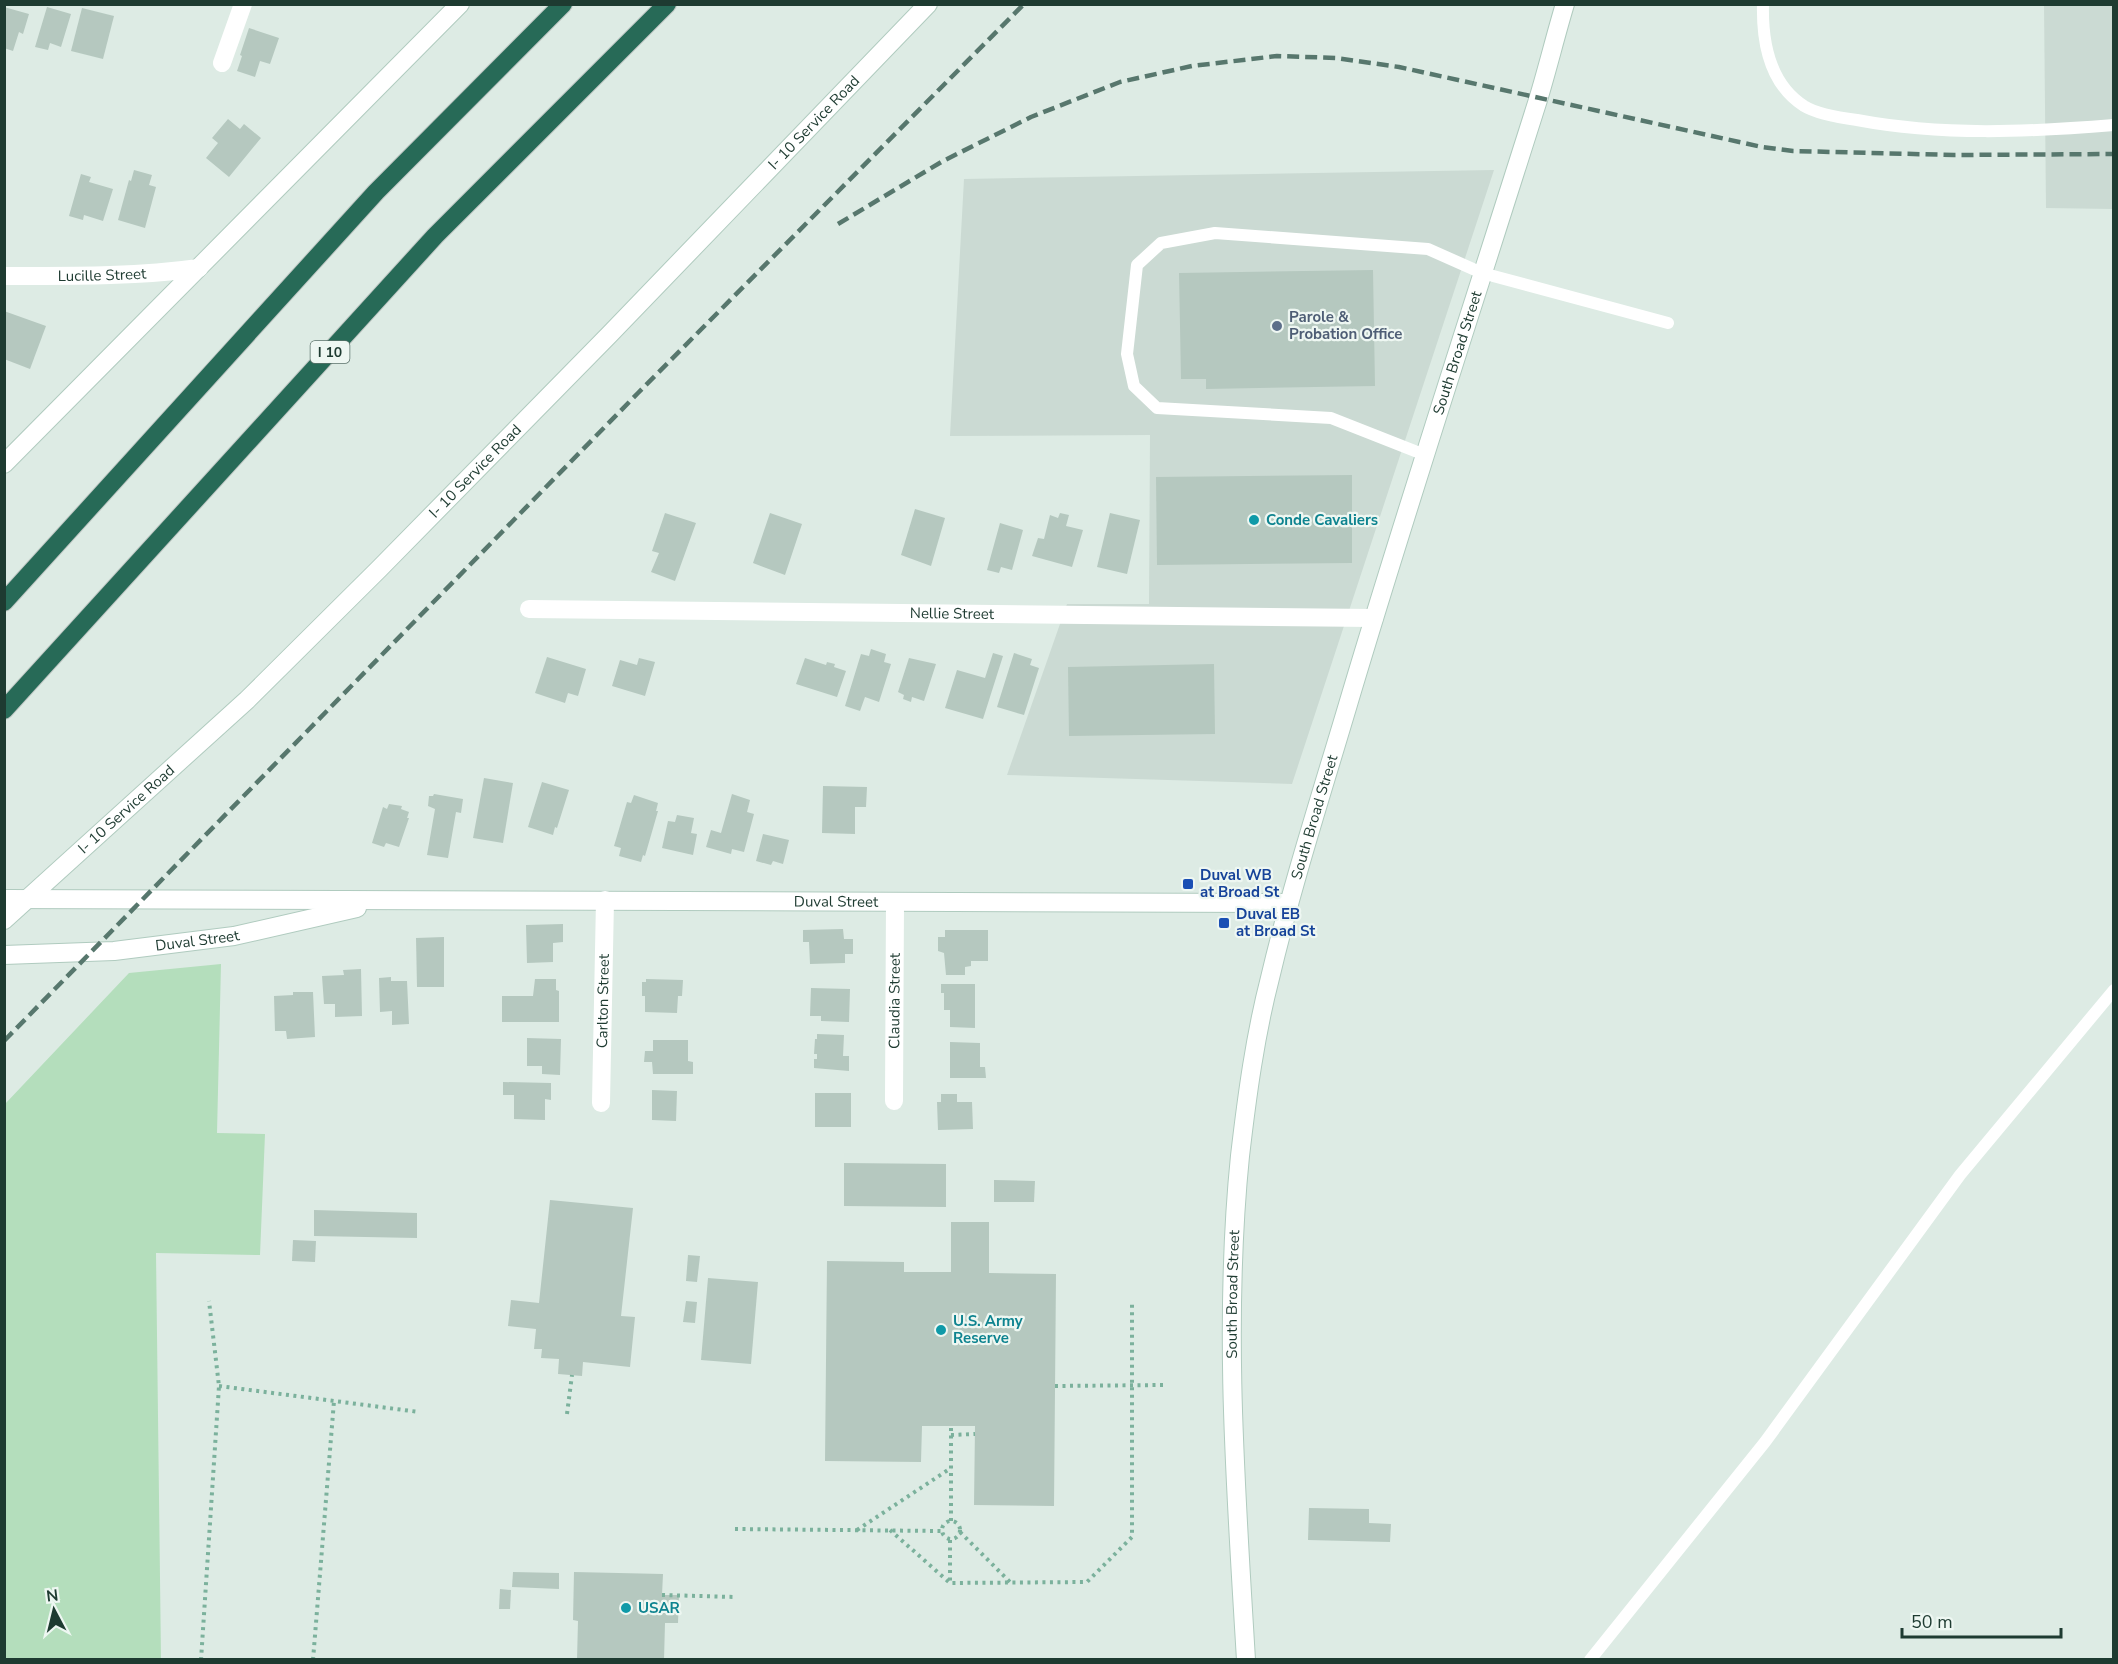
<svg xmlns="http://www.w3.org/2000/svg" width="2118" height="1664" font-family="'Nunito Sans',sans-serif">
<rect width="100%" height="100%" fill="#ddebe4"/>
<g fill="#cbdad3">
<polygon points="2044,5 2113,5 2113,209 2046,208"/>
<polygon points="1494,170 1292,784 1007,775 1067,604 1149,604 1150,435 950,436 964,179"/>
</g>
<polygon fill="#b4debc" points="221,964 217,1133 265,1134 260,1255 156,1253 161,1659 5,1659 5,1104 129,973"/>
<g fill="#b5c8bf">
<polygon points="4,7 29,14 23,34 19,32 13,51 4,48"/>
<polygon points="47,7 71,14 61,47 50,43 48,50 35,47"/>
<polygon points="82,8 114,16 103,59 71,51"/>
<polygon points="249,28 279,38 270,64 260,61 255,77 237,71 242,56 240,55"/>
<polygon points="228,119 240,129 244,124 261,138 229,177 206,158 218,143 212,138"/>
<polygon points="134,170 152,175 149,185 156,187 145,228 118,220 129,180 131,181"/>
<polygon points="81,174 91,177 89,182 113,189 103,221 84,215 83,220 69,216"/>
<polygon points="1373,270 1375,386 1206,389 1206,379 1181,379 1179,273"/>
<polygon points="4,311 46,326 30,369 4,359"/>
<polygon points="1352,475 1352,563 1157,565 1156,477"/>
<polygon points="915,509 945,518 931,566 901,555"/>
<polygon points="665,513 696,523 675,581 651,572 659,553 652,551"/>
<polygon points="770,513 802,524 785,575 753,563"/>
<polygon points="1060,513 1069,515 1066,526 1083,530 1072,567 1032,556 1038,538 1044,539 1050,515 1058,518"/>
<polygon points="1110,513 1140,520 1127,574 1097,567"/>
<polygon points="1000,523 1023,530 1012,570 1001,567 999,573 987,570"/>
<polygon points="871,649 886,654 884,662 891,664 879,702 865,697 860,711 845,706 861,654 869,656"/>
<polygon points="993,653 1003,656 983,719 945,708 957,670 985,678"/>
<polygon points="1014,653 1032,659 1030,665 1039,668 1024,715 997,707"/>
<polygon points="547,657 586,669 578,696 568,693 565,703 535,693"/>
<polygon points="639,658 655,662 645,696 612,686 620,660 637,665"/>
<polygon points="805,658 826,665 827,662 835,664 834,667 846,671 837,697 796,684"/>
<polygon points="909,658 936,664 924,701 912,697 911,702 903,699 904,695 898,692"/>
<polygon points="1214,664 1215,734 1069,736 1068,667"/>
<polygon points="484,778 513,783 503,843 473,838"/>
<polygon points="542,782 569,790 557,828 555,827 553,835 528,827"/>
<polygon points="823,786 867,787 866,807 855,807 855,834 822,833"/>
<polygon points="434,794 463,799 461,813 456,812 448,858 427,855 435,809 428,806 429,796 433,796"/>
<polygon points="732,794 750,800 747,812 754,814 744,852 732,849 731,854 706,847 711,830 721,833"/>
<polygon points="634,795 658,803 656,811 658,811 645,856 643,855 641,862 619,856 621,848 614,846 627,802 631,803"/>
<polygon points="389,804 402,806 401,809 409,812 407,818 409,818 399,847 386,843 384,847 372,843 383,807 387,809"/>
<polygon points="677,815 694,818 691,833 697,834 693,855 662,848 668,821 675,822"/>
<polygon points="763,834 789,840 783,864 773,861 771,865 756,861"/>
<polygon points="563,924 563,942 553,943 553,962 527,963 526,925"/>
<polygon points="843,929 844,939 853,939 853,954 845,954 845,963 810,964 809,942 803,942 803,930"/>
<polygon points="945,930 988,930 988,961 971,961 971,966 965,967 965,975 946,975 944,953 938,951 938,937 945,937"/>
<polygon points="444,937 444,987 417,987 416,938"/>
<polygon points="361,969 362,1016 335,1017 335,1004 324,1004 322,976 344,975 343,970"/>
<polygon points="391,977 391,981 407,981 409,1024 392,1025 392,1011 380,1012 379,978"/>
<polygon points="535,979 556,979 556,990 559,991 559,1022 502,1022 502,996 533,996"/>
<polygon points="646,979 683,980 682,996 678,996 677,1013 645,1012 645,996 642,996 642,982 646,982"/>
<polygon points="941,984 975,984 975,1028 950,1027 950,1010 944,1010 944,993 941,993"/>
<polygon points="811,988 850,989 849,1022 821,1021 821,1016 810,1016"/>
<polygon points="293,992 313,992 315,1037 287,1039 286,1031 275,1031 274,996 293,995"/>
<polygon points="817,1034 844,1035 843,1056 849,1056 849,1071 814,1068 814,1059 817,1059 817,1054 814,1054 815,1039 817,1039"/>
<polygon points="527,1038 561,1039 560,1075 542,1074 542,1066 527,1066"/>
<polygon points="653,1040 688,1040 688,1061 693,1062 693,1074 653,1074 652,1062 644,1062 645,1051 653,1051"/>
<polygon points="950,1042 980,1043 980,1067 985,1067 986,1078 950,1078"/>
<polygon points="503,1082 551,1083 551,1100 545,1099 545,1120 514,1119 514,1095 503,1095"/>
<polygon points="652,1090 677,1091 676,1121 652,1120"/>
<rect x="815" y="1093" width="36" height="34"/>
<polygon points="941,1094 957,1094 957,1102 972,1102 973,1129 938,1130 937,1102 941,1102"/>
<polygon points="844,1163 946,1164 946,1207 844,1206"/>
<polygon points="994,1180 1035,1181 1034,1202 994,1202"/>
<polygon points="550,1200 633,1208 621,1316 635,1317 630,1367 583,1362 582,1376 558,1374 559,1359 541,1358 542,1349 534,1349 536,1329 508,1326 511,1300 539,1303"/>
<polygon points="314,1210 417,1213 417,1238 314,1236"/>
<polygon points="951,1222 989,1222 989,1273 1056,1274 1054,1506 974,1505 975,1426 922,1426 921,1462 825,1461 827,1261 904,1262 904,1272 951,1272"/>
<polygon points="293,1240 316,1241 315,1262 292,1261"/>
<polygon points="688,1255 700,1256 697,1282 686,1281"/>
<polygon points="708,1278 758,1282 751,1364 701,1360"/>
<polygon points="686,1301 697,1302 695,1323 683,1322"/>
<polygon points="1309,1508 1369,1509 1369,1523 1391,1524 1390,1542 1308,1540"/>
<polygon points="513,1572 559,1573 559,1589 512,1587"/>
<polygon points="574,1572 663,1574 662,1595 679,1595 678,1623 665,1623 664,1660 577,1660 578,1621 573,1620"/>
<polygon points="500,1589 511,1590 510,1609 499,1609"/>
</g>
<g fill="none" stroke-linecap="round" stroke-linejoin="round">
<defs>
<g id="secondary">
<polyline points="4,464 460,4"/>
<path id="s5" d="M4,899L1289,903"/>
<path id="s6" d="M4,920L247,700L379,569L609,335L928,4"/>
<path id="s7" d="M4,955L114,951L234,936L357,908"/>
<path id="s8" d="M1246,1660C1236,1491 1223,1324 1240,1156C1247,1096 1255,1036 1270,978C1293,881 1324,786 1352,691C1411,494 1475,299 1537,103C1547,71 1555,37 1565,4"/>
</g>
<g id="highway">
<polyline points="4,602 376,192 563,4"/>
<polyline points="4,710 435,236 667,4"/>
</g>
</defs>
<use href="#secondary" stroke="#b0cbbf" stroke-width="20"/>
<use href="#highway" stroke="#c0c8c5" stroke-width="20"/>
<g stroke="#7bb19c" stroke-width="4" stroke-dasharray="3 4.5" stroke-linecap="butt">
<polyline points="219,1386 419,1412"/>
<polyline points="1055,1386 1163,1385"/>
<polyline points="567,1414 572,1375"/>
<polyline points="951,1435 975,1434"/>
<circle cx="951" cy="1530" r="9"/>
<polyline points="951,1521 951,1426"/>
<polyline points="735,1529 941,1531"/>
<polyline points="857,1530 951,1468"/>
<polyline points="890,1530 950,1583 1087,1582 1132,1537 1132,1302"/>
<polyline points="960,1532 1010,1582"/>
<polyline points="950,1540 950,1582"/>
<polyline points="662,1595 735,1597"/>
<polyline points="201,1660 219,1386 209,1301"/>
<polyline points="313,1660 334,1401"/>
</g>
<g stroke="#fff" stroke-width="12">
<path d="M1763,4C1762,42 1770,84 1804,106C1817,114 1842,118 1857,120C1942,136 2028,132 2114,125"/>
<polyline points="1425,455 1331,418 1157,408 1134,386 1127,354 1137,265 1161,243 1215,233 1428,249 1482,273 1668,323"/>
<polyline points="1590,1660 1765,1442 1960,1175 2114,990"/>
</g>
<g stroke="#fff" stroke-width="18">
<polyline points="222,63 243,4"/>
<path id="s1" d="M4,276C69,276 134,277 199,268"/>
<path id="s2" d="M529,609L1374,618"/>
<path id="s3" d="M894,1101L895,902"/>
<path id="s4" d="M601,1103L605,900"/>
</g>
<use href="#secondary" stroke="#fff" stroke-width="18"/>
<use href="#highway" stroke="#276a57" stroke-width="18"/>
<g stroke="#57776d" stroke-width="4.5" stroke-dasharray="12 6" stroke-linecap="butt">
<polyline points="838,224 943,161 1031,117 1120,82 1192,66 1277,56 1336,58 1399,67 1762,147 1793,151 1954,155 2114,154"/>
<polyline points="4,1041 638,393 1024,4"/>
</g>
</g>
<circle fill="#5c6f8a" stroke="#eef7f2" stroke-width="2" cx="1277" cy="326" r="6"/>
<g fill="#0f9aa8" stroke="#eef7f2" stroke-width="2">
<circle cx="1254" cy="520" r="6"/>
<circle cx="941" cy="1330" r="6"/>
<circle cx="626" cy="1608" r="6"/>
</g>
<g fill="#1a4fb4" stroke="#eef7f2" stroke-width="2">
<rect x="1182" y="878" width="12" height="12" rx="3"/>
<rect x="1218" y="917" width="12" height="12" rx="3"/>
</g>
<g text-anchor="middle" stroke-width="4.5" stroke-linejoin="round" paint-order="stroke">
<rect fill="#eef7f2" stroke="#5c736b" stroke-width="1.5" x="310.5" y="341" width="39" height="22" rx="4.5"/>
<g font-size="14" font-weight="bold" fill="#1e3b31">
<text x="330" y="357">I 10</text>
</g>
<g font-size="15" fill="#1e3b31" stroke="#eef7f2">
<text dy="5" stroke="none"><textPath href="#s6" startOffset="1137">I- 10 Service Road</textPath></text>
<text dy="5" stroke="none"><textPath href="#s1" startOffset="98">Lucille Street</textPath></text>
<text dy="5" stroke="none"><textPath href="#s8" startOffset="1338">South Broad Street</textPath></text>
<text dy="5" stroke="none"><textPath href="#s6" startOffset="651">I- 10 Service Road</textPath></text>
<text dy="5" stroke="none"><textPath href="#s2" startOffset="423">Nellie Street</textPath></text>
<text dy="5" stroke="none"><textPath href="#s6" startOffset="165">I- 10 Service Road</textPath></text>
<text dy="5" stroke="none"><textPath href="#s8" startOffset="852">South Broad Street</textPath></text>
<text dy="5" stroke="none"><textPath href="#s5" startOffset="832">Duval Street</textPath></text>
<text dy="5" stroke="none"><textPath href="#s7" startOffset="194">Duval Street</textPath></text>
<text dy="5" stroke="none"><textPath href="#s4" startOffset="102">Carlton Street</textPath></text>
<text dy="5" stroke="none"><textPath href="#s3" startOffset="100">Claudia Street</textPath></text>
<text dy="5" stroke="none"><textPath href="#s8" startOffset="366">South Broad Street</textPath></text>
</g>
<g font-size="15" font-weight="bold" fill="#4e5e75" stroke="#eef7f2" text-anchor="start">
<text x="1289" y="322">Parole &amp;<tspan x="1289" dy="17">Probation Office</tspan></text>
</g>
<g font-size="15" font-weight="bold" fill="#0d838f" stroke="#eef7f2" text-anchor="start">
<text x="1266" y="525">Conde Cavaliers</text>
<text x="953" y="1326">U.S. Army<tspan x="953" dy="17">Reserve</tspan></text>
<text x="638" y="1613">USAR</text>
</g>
<g font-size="15" font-weight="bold" fill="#164399" stroke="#eef7f2" text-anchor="start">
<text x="1200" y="880">Duval WB<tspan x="1200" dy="17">at Broad St</tspan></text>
<text x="1236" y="919">Duval EB<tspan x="1236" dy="17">at Broad St</tspan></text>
</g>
</g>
<rect width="2118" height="1664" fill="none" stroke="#1e3b31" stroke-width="12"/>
<g transform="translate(54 1610) rotate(353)" stroke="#eef7f2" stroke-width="4.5" paint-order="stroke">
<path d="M0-4.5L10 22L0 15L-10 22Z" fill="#1e3b31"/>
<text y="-9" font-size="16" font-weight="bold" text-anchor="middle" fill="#1e3b31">N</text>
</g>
<path d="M1902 1628v9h159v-9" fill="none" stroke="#1e3b31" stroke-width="3"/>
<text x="1911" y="1628" font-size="18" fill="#1e3b31" stroke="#eef7f2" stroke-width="4.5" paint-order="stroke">50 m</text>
</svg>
